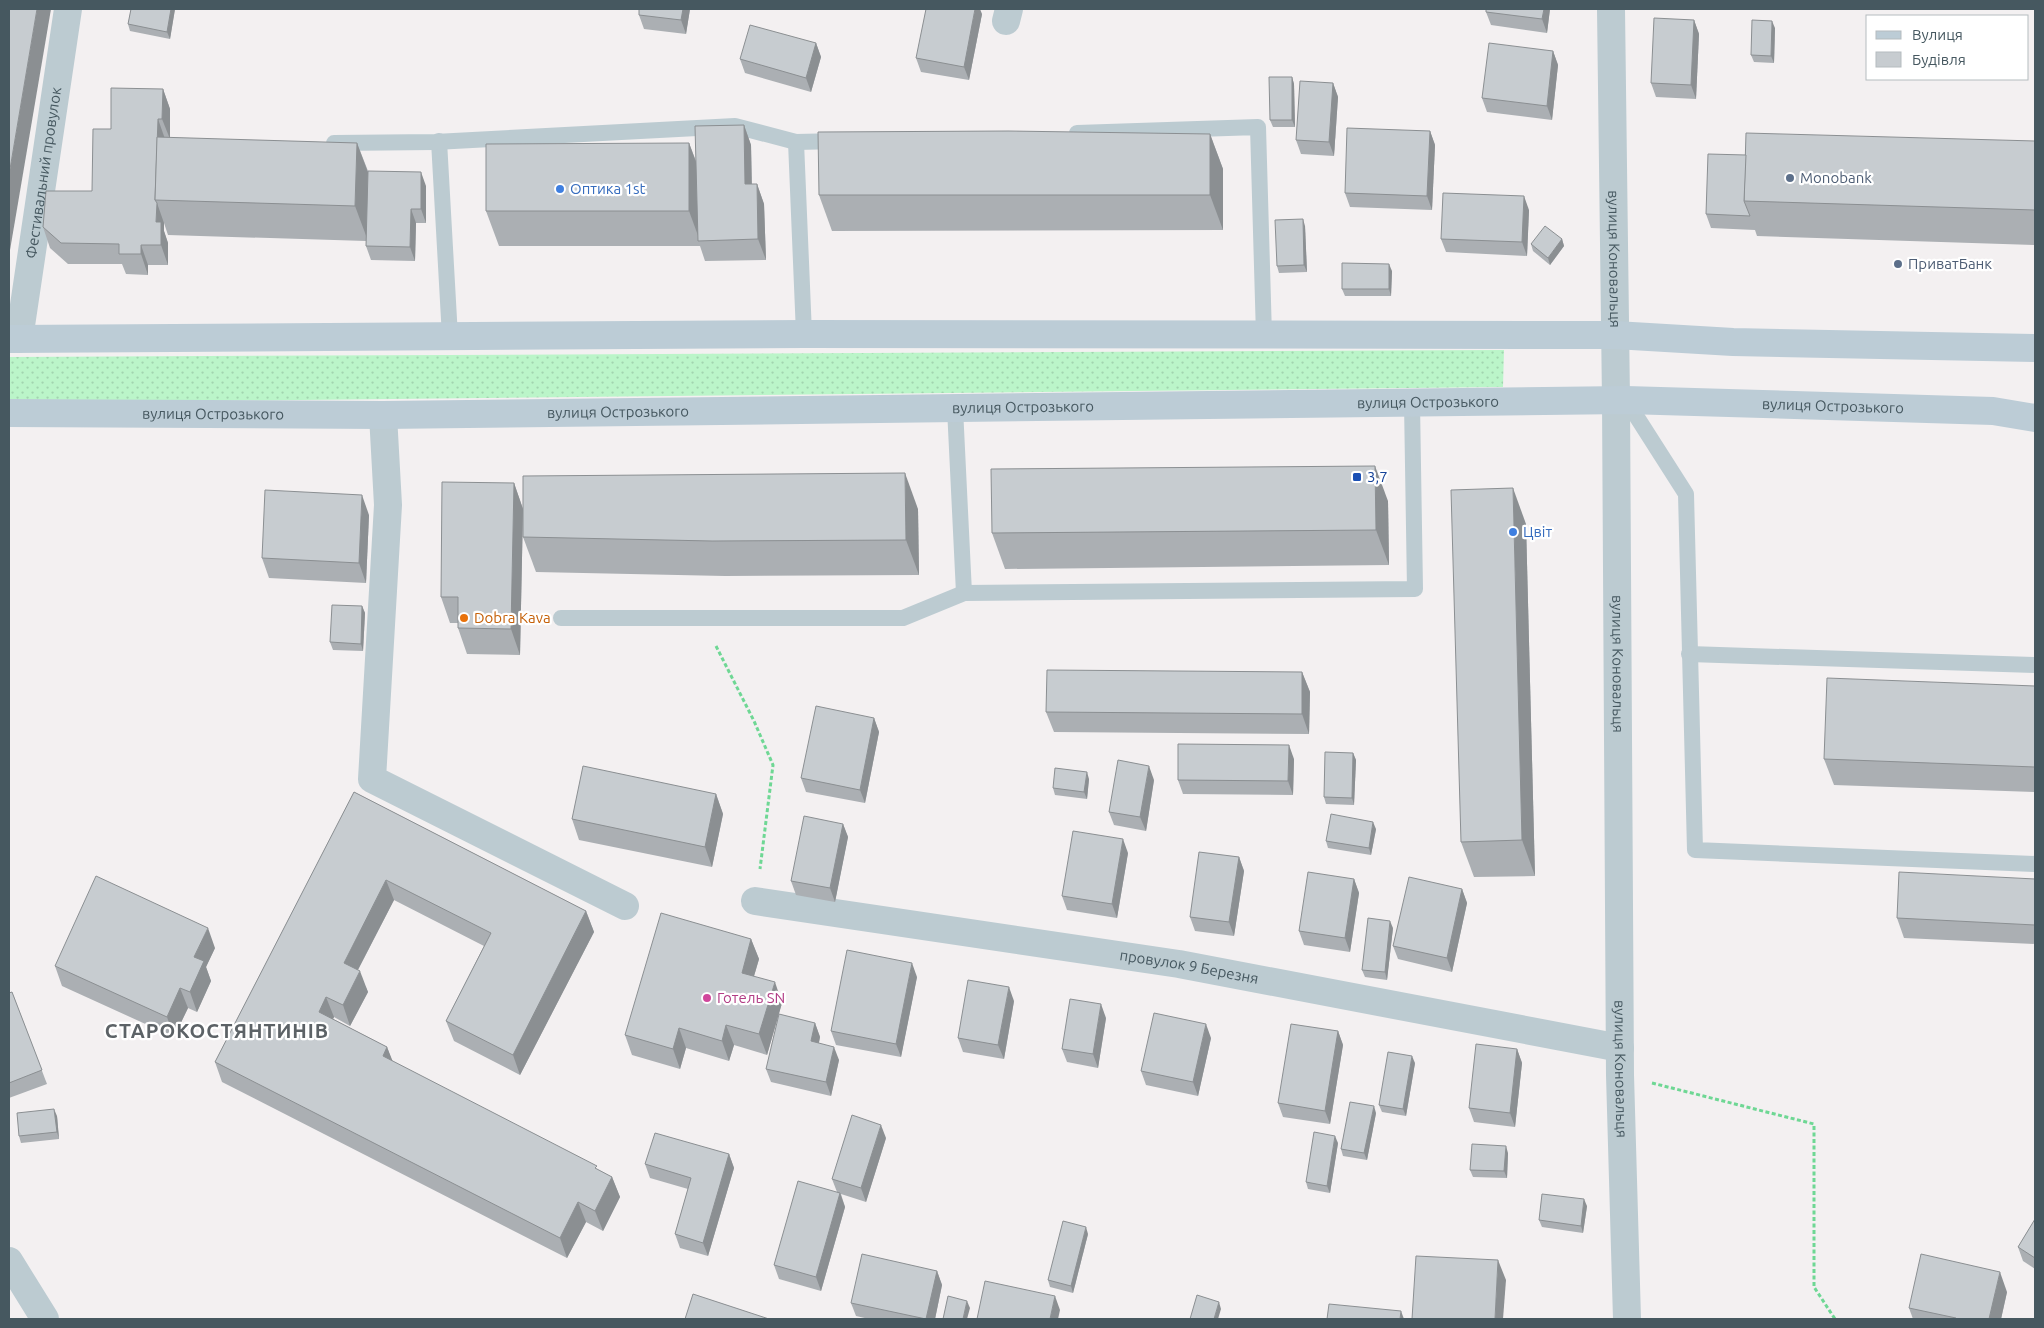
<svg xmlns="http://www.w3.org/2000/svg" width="2044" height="1328" font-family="Ubuntu,sans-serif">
<defs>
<pattern id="grass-dots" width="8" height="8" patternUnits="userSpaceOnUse" patternTransform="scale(1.25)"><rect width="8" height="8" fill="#bbf5c9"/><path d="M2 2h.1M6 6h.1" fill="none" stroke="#a2d4af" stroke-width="1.8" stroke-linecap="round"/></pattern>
</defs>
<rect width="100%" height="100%" fill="#f3f0f1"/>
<polygon fill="url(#grass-dots)" points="1504,350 1503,387 9,403 9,357"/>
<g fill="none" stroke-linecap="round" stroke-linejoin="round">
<g stroke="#6ed794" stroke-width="3" stroke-dasharray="4 2.5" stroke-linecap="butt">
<polyline points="716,646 754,721 773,765 760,869"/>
<polyline points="1652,1083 1814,1124 1814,1287 1835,1319"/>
</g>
<g stroke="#bccbd1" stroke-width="16">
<polyline points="1077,133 1258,127 1264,336"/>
<polyline points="439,141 450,337"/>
<polyline points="796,142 804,334"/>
<polyline points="334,143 435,142 735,126 796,142 840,141"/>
<polyline points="1626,400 1686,494 1695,850 2035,864"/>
<polyline points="955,408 964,593"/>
<polyline points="561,618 903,618 964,593 1415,589 1412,403"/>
<polyline points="1689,654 2035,665"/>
</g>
<g stroke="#bccbd1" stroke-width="28">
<path id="s1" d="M1611,9L1616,400L1620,1075L1627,1319"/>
<polyline points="1006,21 1009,9"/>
<path id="s2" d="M19,339L68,9"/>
<polyline points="383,415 388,505 372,779 625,906"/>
<path id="s3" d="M755,901L1179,964L1620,1048"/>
<polyline points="9,1261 45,1319"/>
</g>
<g stroke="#bcccd6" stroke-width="28">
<polyline points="9,339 804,334 1615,335 1733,342 2035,348"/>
<path id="s4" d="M9,413L383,415L1626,400L1993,411L2035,418"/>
</g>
</g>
<g fill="#abafb3">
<polygon points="131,9 175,9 170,39 130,31 128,24"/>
<polygon points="639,9 690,9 686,34 644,29 639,15"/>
<polygon points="1486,9 1550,9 1547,33 1491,25 1486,12"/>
<polygon points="982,14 969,80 921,72 916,58"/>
<polygon points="1694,20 1699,34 1696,99 1656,97 1651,83"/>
<polygon points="1775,28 1774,63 1754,62 1751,55"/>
<polygon points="816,43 821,57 811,92 745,73 740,59"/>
<polygon points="1553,51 1558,65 1552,120 1487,112 1482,98"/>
<polygon points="1292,77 1294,84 1295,127 1273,127 1270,120"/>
<polygon points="1333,83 1338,97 1334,156 1301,154 1296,140"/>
<polygon points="163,89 170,109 170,138 357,143 368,171 426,186 426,223 416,223 415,261 371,260 366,246 366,241 168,235 164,223 164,231 168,243 168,265 148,265 148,275 126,274 122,264 68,264 50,248 43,227 92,191 111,129"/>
<polygon points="744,125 751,145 752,184 757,184 764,204 766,260 705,261 700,246 499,246 486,211 689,143 696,161"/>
<polygon points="1430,131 1435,145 1432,210 1350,207 1345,193"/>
<polygon points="1210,134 1223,169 1223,230 832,231 819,195"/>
<polygon points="2035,141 2035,245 1757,236 1755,230 1711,228 1706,214 1746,155"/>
<polygon points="1529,210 1527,256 1446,252 1441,239"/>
<polygon points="1305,226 1307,272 1279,273 1277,266"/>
<polygon points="1562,239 1564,246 1550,265 1533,251 1531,244"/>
<polygon points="1392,271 1391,296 1345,296 1342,289"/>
<polygon points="514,483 523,509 520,655 467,654 458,628 458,623 450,623 441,597"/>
<polygon points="1388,501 1389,565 1005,569 992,533"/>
<polygon points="918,509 919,575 725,576 536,572 523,537"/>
<polygon points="369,515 366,583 269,578 262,558"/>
<polygon points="1526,524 1535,876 1474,877 1461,842"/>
<polygon points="362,606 365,613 363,651 333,650 330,642"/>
<polygon points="1302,672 1310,692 1309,734 1054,732 1046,712"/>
<polygon points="2035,686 2035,792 1834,785 1824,759"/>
<polygon points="874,718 879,732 865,803 806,792 801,778"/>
<polygon points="1353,753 1356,760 1354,805 1326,804 1324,797"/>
<polygon points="1294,759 1293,795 1183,794 1178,780"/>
<polygon points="1089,779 1087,799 1055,795 1053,788"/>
<polygon points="1154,780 1146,831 1114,825 1109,812"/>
<polygon points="354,792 586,911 594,932 520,1075 454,1041 446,1021 484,946 394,900 358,970 368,992 350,1026 334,1017 333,1019 387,1047 392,1061 612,1177 620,1197 603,1231 586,1222 567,1258 222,1082 215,1062"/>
<polygon points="716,794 723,814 712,867 579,840 572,819"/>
<polygon points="843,824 848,837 835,902 796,895 791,881"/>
<polygon points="1376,829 1371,855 1328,848 1326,841"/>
<polygon points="1128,853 1117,918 1067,910 1062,896"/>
<polygon points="1239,857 1244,871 1234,936 1195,931 1190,917"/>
<polygon points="1354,879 1359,893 1350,952 1304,945 1299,931"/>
<polygon points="2035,879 2035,944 1904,938 1897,918"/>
<polygon points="1462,889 1467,903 1452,972 1398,959 1393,946"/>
<polygon points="1393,928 1387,980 1365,977 1362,970"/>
<polygon points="751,939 759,959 754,976 782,1003 767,1055 734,1045 729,1061 686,1048 680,1069 632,1055 625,1035"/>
<polygon points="215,948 206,967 211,981 197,1012 188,1008 174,1037 62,986 55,966"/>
<polygon points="917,977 901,1057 836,1045 831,1031"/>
<polygon points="12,992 47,1084 9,1098 9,993"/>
<polygon points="1014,1001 1004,1059 963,1052 958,1038"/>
<polygon points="1106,1018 1098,1068 1067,1062 1062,1049"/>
<polygon points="815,1023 820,1037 819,1043 839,1060 831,1096 771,1082 766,1069"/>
<polygon points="1338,1031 1343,1045 1330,1124 1283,1117 1278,1103"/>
<polygon points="1211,1038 1198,1096 1146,1085 1141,1071"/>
<polygon points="1517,1049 1522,1063 1515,1127 1474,1122 1469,1108"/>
<polygon points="1415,1063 1406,1116 1382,1112 1379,1105"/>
<polygon points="1376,1113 1367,1160 1343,1156 1341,1149"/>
<polygon points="57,1116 59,1139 21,1143 19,1136"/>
<polygon points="886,1138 866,1202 841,1194 845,1207 821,1291 779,1279 774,1265 837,1192 832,1179"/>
<polygon points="1338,1143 1330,1193 1308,1189 1306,1182"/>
<polygon points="1508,1153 1507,1178 1473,1177 1470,1170"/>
<polygon points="729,1154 734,1168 708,1256 680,1248 675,1234 688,1189 650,1178 645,1164"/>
<polygon points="1587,1206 1583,1233 1542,1227 1539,1220"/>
<polygon points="2035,1219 2035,1269 2023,1261 2018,1247"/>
<polygon points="1088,1234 1073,1293 1050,1287 1048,1280"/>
<polygon points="937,1271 942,1285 935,1319 869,1319 856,1316 851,1303"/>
<polygon points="2007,1292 2001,1319 1913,1319 1909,1308"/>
</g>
<g fill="#8b8f92">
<polygon points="37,9 51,9 9,256 9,175"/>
<polygon points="171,9 175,9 170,39 167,32"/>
<polygon points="683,9 690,9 686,34 681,20"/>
<polygon points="975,9 980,9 982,14 969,80 964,67"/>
<polygon points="1544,9 1550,9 1547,33 1542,19"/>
<polygon points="1694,20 1699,34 1696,99 1691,85"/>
<polygon points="1772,21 1775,28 1774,63 1771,56"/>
<polygon points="816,43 821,57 811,92 806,78"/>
<polygon points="1553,51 1558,65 1552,120 1547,106"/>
<polygon points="1292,77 1294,84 1295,127 1292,120"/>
<polygon points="1333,83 1338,97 1334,156 1329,142"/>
<polygon points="163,89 170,109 170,139 162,119"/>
<polygon points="158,119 165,139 157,200"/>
<polygon points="744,125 751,145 752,204 745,184"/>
<polygon points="1430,131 1435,145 1432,210 1427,196"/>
<polygon points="1210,134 1223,169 1223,230 1210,195"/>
<polygon points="357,143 370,178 368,241 355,206"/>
<polygon points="689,143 702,178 700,241 689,211"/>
<polygon points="421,172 426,186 426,223 421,209"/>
<polygon points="757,184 764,204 766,260 758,239"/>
<polygon points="1524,196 1529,210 1527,256 1522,242"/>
<polygon points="157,203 164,223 164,231 168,243 168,265 161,245 156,222"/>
<polygon points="411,209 416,223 415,261 410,247"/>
<polygon points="1303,219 1305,226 1307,272 1304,265"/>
<polygon points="1562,239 1564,246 1550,265 1548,258"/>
<polygon points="141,245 148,265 148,275 141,254"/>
<polygon points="1389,264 1392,271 1391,296 1389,289"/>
<polygon points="1375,466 1388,501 1389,565 1376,530"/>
<polygon points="905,473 918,509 919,575 906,540"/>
<polygon points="514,483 523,509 520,655 511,629"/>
<polygon points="1513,488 1526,524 1535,876 1522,840"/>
<polygon points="362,495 369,515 366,583 359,563"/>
<polygon points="362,606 365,613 363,651 361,644"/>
<polygon points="1302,672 1310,692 1309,734 1302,714"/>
<polygon points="874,718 879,732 865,803 860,790"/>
<polygon points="1289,745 1294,759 1293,795 1288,781"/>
<polygon points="1353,753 1356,760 1354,805 1352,798"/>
<polygon points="1149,766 1154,780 1146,831 1140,817"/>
<polygon points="1087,772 1089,779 1087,799 1084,792"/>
<polygon points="716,794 723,814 712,867 705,847"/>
<polygon points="1373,822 1376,829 1371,855 1369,848"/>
<polygon points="843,824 848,837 835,902 830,888"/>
<polygon points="1123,839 1128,853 1117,918 1112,904"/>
<polygon points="1239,857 1244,871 1234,936 1229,922"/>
<polygon points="1354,879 1359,893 1350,952 1345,938"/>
<polygon points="386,880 394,900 351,983 344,963"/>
<polygon points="1462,889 1467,903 1452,972 1447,958"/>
<polygon points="586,911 594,932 520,1075 513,1055"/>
<polygon points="1390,921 1393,928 1387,980 1385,972"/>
<polygon points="208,928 215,948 206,967 211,981 197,1012 190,992 194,957"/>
<polygon points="751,939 759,959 749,993 742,973"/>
<polygon points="912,963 917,977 901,1057 896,1044"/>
<polygon points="360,971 368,992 350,1026 343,1005"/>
<polygon points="775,982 782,1003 767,1055 759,1034"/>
<polygon points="1009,987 1014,1001 1004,1059 998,1045"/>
<polygon points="180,988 188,1008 174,1037 167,1017"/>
<polygon points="326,997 334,1017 326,1033 319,1012"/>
<polygon points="1101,1004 1106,1018 1098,1068 1093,1054"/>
<polygon points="815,1023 820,1037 816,1055 811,1041"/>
<polygon points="1206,1024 1211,1038 1198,1096 1193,1082"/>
<polygon points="726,1025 734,1045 729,1061 722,1041"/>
<polygon points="679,1028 686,1048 680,1069 673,1049"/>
<polygon points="1338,1031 1343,1045 1330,1124 1325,1111"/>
<polygon points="387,1047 395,1067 383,1056"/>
<polygon points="834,1047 839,1060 831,1096 826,1082"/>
<polygon points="1517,1049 1522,1063 1515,1127 1510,1113"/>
<polygon points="1412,1056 1415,1063 1406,1116 1403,1109"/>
<polygon points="1374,1106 1376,1113 1367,1160 1364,1153"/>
<polygon points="54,1109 57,1116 59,1139 57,1132"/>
<polygon points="881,1125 886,1138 866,1202 861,1188"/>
<polygon points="1335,1136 1338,1143 1330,1193 1327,1186"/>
<polygon points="1506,1146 1508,1153 1507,1178 1504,1171"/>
<polygon points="729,1154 734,1168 708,1256 703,1243"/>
<polygon points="612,1177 620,1197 603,1231 595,1211"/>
<polygon points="840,1193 845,1207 821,1291 816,1277"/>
<polygon points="1584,1199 1587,1206 1583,1233 1581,1226"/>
<polygon points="578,1202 586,1222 567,1258 560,1238"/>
<polygon points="1086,1227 1088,1234 1073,1293 1071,1286"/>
<polygon points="1498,1260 1506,1280 1503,1319 1495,1319"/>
<polygon points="937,1271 942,1285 935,1319 926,1319"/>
<polygon points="2000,1272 2007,1292 2001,1319 1989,1319"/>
<polygon points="1055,1296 1060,1310 1058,1319 1050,1319"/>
<polygon points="967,1301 970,1308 967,1319 963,1319"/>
<polygon points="1219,1302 1221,1309 1218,1319 1214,1319"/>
<polygon points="1401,1311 1404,1319 1400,1319"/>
</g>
<g fill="#c7ccd0" stroke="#8b8f92">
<polygon points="9,9 37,9 9,175"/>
<polygon points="131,9 171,9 167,32 128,24"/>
<polygon points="639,9 683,9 681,20 639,15"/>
<polygon points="926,9 975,9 964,67 916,58"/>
<polygon points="1486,9 1544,9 1542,19 1486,12"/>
<polygon points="1654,18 1694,20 1691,85 1651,83"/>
<polygon points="1752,20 1772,21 1771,56 1751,55"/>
<polygon points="750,25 816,43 806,78 740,59"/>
<polygon points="1489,43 1553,51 1547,106 1482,98"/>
<polygon points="1269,77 1292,77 1292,120 1270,120"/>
<polygon points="1300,81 1333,83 1329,142 1296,140"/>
<polygon points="111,88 163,89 162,119 158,119 155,200 157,203 156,222 161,222 161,245 141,245 141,254 119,254 119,244 61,243 43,227 46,191 92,191 93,129 111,129"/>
<polygon points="744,125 745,184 757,184 758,239 698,241 695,126"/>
<polygon points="1347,128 1430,131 1427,196 1345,193"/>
<polygon points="1008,131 1210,134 1210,195 819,195 818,132"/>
<polygon points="1746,133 2035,141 2035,210 1744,201"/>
<polygon points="157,137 357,143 355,206 155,200"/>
<polygon points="689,143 689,211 486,211 486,144"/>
<polygon points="1708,154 1746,155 1744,201 1750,216 1706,214"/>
<polygon points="368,171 421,172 421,209 411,209 410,247 366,246"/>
<polygon points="1443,193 1524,196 1522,242 1441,239"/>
<polygon points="1303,219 1304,265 1277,266 1275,220"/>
<polygon points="1545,226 1562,239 1548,258 1531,244"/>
<polygon points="1342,263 1389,264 1389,289 1342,289"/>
<polygon points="1375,466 1376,530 992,533 991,469"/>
<polygon points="905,473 906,540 712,541 523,537 523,476"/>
<polygon points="442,482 514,483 511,629 458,628 458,597 441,597"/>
<polygon points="1513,488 1522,840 1461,842 1451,490"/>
<polygon points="265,490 362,495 359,563 262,558"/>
<polygon points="332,605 362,606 361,644 330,642"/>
<polygon points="1047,670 1302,672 1302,714 1046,712"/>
<polygon points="1827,678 2035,686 2035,767 1824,759"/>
<polygon points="816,706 874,718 860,790 801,778"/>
<polygon points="1178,744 1289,745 1288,781 1178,780"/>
<polygon points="1325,752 1353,753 1352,798 1324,797"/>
<polygon points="1118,760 1149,766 1140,817 1109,812"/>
<polygon points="583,766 716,794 705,847 572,819"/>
<polygon points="1055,768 1087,772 1084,792 1053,788"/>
<polygon points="354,792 586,911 513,1055 446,1021 491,933 386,880 344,963 360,971 343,1005 326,997 319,1012 387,1047 383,1056 597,1166 595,1168 612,1177 595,1211 578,1202 560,1238 215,1062"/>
<polygon points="1331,814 1373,822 1369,848 1326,841"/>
<polygon points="804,816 843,824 830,888 791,881"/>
<polygon points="1073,831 1123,839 1112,904 1062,896"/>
<polygon points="1199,852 1239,857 1229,922 1190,917"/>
<polygon points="1308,872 1354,879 1345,938 1299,931"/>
<polygon points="1899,872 2035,879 2035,925 1897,918"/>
<polygon points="96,876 208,928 194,957 204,961 190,992 180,988 167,1017 55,966"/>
<polygon points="1409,877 1462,889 1447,958 1393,946"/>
<polygon points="661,913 751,939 742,973 775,982 759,1034 726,1025 722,1041 679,1028 673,1049 625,1035"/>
<polygon points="1368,918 1390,921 1385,972 1362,970"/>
<polygon points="847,950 912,963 896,1044 831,1031"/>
<polygon points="968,980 1009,987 998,1045 958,1038"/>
<polygon points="12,992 42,1070 9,1083 9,993"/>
<polygon points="1070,999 1101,1004 1093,1054 1062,1049"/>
<polygon points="1154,1013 1206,1024 1193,1082 1141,1071"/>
<polygon points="779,1014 815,1023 811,1041 834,1047 826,1082 766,1069"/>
<polygon points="1291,1024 1338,1031 1325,1111 1278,1103"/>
<polygon points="1476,1044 1517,1049 1510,1113 1469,1108"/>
<polygon points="1388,1052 1412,1056 1403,1109 1379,1105"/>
<polygon points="1350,1102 1374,1106 1364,1153 1341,1149"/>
<polygon points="54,1109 57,1132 19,1136 17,1113"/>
<polygon points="852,1115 881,1125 861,1188 832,1179"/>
<polygon points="1314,1132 1335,1136 1327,1186 1306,1182"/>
<polygon points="655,1133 729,1154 703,1243 675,1234 691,1178 645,1164"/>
<polygon points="1472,1144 1506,1146 1504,1171 1470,1170"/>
<polygon points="798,1181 840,1193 816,1277 774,1265"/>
<polygon points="1542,1194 1584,1199 1581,1226 1539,1220"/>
<polygon points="2035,1219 2035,1258 2018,1247"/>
<polygon points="1063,1221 1086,1227 1071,1286 1048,1280"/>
<polygon points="862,1254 937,1271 926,1319 851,1303"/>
<polygon points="1921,1254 2000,1272 1989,1319 1956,1319 1956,1318 1909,1308"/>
<polygon points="1416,1256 1498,1260 1495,1319 1412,1319"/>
<polygon points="985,1281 1055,1296 1050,1319 977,1319"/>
<polygon points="693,1294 769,1319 685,1319"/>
<polygon points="1197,1295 1219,1302 1214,1319 1190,1319"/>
<polygon points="948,1296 967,1301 963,1319 943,1319"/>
<polygon points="1329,1304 1401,1311 1400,1319 1327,1319"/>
</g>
<g fill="#5c6f8a" stroke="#fff" stroke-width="2">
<circle cx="1790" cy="178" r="5"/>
<circle cx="1898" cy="264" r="5"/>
</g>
<g fill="#3f7fe0" stroke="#fff" stroke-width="2">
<circle cx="560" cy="189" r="5"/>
<circle cx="1513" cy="532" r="5"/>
</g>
<rect fill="#1a4fb4" stroke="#fff" stroke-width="2" x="1352" y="472" width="10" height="10" rx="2.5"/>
<circle fill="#e8710a" stroke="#fff" stroke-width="2" cx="464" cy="618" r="5"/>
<circle fill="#d1479c" stroke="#fff" stroke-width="2" cx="707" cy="998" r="5"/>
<g text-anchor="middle" stroke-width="4.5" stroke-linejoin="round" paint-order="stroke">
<g font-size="15" fill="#465860" stroke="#fff">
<text dy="5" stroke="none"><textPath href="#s2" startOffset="168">Фестивальний провулок</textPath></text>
<text dy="5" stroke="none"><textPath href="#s1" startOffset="250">вулиця Коновальця</textPath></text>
<text dy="5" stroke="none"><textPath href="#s4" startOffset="1419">вулиця Острозького</textPath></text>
<text dy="5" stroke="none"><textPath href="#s4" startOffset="1824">вулиця Острозького</textPath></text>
<text dy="5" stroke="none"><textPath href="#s4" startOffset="1014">вулиця Острозького</textPath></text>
<text dy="5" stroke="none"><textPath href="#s4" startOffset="609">вулиця Острозького</textPath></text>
<text dy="5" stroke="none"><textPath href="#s4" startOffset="204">вулиця Острозького</textPath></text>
<text dy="5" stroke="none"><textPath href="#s1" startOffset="655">вулиця Коновальця</textPath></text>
<text dy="5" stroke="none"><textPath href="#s3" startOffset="439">провулок 9 Березня</textPath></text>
<text dy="5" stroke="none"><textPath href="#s1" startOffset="1060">вулиця Коновальця</textPath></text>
</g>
<g font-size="15" fill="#4e5e75" stroke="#fff" text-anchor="start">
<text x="1800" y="183">Monobank</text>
<text x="1908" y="269">ПриватБанк</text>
</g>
<g font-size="15" fill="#366cbe" stroke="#fff" text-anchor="start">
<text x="570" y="194">Оптика 1st</text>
<text x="1523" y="537">Цвіт</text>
</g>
<g font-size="15" fill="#164399" stroke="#fff" text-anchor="start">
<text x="1367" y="482">3,7</text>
</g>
<g font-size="15" fill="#c56008" stroke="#fff" text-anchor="start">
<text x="474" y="623">Dobra Kava</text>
</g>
<g font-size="15" fill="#b23c85" stroke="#fff" text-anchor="start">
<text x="717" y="1003">Готель SN</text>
</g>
<g font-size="20" font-weight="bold" letter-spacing="1" fill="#5c6266" stroke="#fff">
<text x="217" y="1038">СТАРОКОСТЯНТИНІВ</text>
</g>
</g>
<rect width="2044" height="1328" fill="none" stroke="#465860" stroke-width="20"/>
<rect x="1866" y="15" width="162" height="65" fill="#ffffff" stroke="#b5bcbf"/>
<rect x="1876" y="31" width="25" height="8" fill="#bcccd6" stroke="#b5bcbf"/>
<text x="1912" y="40" font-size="15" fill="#465860">Вулиця</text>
<rect x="1876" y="52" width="25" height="15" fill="#c7ccd0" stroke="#b5bcbf"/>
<text x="1912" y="65" font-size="15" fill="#465860">Будівля</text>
</svg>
